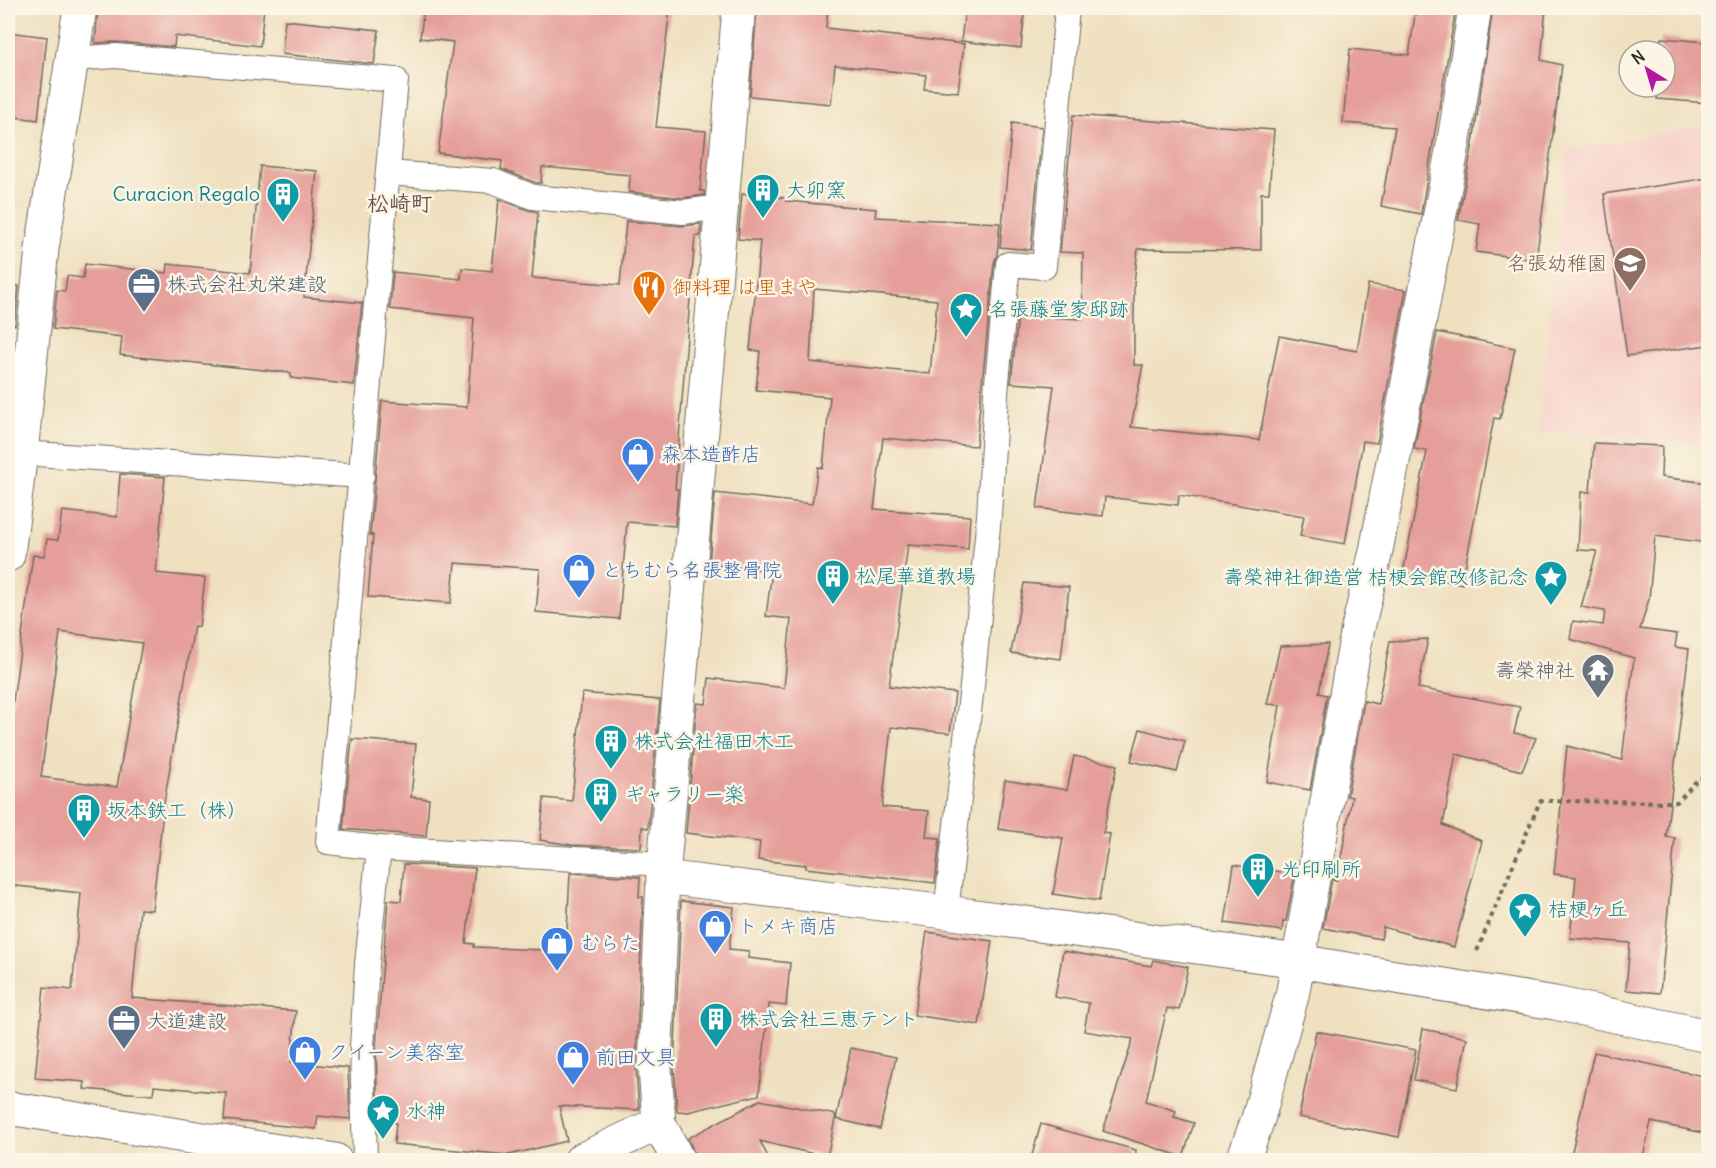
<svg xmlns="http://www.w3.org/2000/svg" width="1716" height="1168" font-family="Delius,'Klee One',sans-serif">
<rect width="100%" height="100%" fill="#fcf5e5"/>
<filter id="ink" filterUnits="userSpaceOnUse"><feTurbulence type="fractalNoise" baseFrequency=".0167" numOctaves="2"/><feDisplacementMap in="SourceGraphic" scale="12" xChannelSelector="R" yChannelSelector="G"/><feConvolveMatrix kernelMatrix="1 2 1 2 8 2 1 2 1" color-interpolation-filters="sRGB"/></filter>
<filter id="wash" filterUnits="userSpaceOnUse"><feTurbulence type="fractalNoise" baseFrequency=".008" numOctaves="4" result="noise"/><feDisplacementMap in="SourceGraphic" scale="24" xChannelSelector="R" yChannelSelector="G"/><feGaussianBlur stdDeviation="1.35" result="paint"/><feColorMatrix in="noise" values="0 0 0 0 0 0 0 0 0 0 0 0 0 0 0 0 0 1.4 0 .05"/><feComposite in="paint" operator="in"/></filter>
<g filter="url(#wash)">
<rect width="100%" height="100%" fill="#efe0c0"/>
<polygon fill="#f7d0c9" points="1708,125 1708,442 1537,433 1567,150"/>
<g id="blocks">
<g fill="#e59e9a" fill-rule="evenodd">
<polygon points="424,8 670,8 656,127 706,131 700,191 704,191 704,195 683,198 629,192 630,175 542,167 541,183 536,183 501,169 502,161 438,153 453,42 420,38"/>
<polygon points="757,8 828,8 826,28 964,44 958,92 924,89 926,75 835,65 831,104 750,96"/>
<polygon points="965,8 1025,8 1021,48 961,41"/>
<polygon points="1416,8 1456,8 1421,214 1381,206 1395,127 1343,123 1350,49 1409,55"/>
<polygon points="1493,8 1546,8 1541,60 1562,65 1536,260 1476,252 1480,224 1458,220 1473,143"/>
<polygon points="98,9 98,8 264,8 260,46 175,36 174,47 116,42 95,43"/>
<polygon points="285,20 379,30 374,64 282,54"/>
<polygon points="8,32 47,37 38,120 8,116"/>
<polygon points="1661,38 1708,42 1708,103 1657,99 1658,87 1665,87 1665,51 1661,51"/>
<polygon points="1073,115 1274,130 1269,193 1261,193 1261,250 1138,249 1134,283 1134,365 1143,365 1131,427 1259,440 1279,336 1357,351 1368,284 1406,290 1377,443 1363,441 1345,544 1300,536 1304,516 1179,495 1178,505 1105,497 1103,516 1037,508 1054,386 1011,383 1018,316 1082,319 1083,253 1060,252"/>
<polygon points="1012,123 1042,127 1031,250 1000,247"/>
<polygon points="260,166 317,171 304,297 362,303 354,385 291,378 291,373 120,355 122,337 53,329 57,290 65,291 67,276 83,278 85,264 167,273 168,264 250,273"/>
<polygon points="1708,178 1708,252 1700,253 1708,309 1708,345 1627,356 1604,194"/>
<path d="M742,194L787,198L786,201L876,209L875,217L1000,223L997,255L994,263L976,446L883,438L874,509L970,516L968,549L908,545L889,686L955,693L950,733L891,727L882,807L929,811L926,837L940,838L935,883L806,868V865L758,860L760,842L686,833L697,703L706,704L709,678L784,688L791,619L766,616L772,571L709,564L715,493L812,504L818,467L823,468L830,397L756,390L760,351L750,350L760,241L738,239ZM814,289L937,300L930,374L810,362Z"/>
<polygon points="499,199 528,210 538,212 532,278 620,285 626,221 682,226 701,224 700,236 695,236 675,489 678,489 675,526 627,522 619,619 536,612 540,569 455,563 451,603 368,597 373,535 370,535 382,401 467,407 474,318 390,309 393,272 461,279 462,268 492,271"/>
<polygon points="8,284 19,286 15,325 8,324"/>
<polygon points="1437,332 1515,348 1500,419 1494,418 1462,584 1403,573 1427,451 1414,449"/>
<polygon points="1594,443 1662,446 1661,477 1708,483 1708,543 1655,536 1649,599 1640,629 1677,634 1675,647 1689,649 1666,837 1675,838 1660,993 1626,990 1630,943 1570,938 1576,877 1554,874 1567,746 1622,760 1634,658 1570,639 1573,621 1603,625 1605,611 1581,607 1597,551 1578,550 1581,492 1590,492"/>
<path d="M120,474L165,477L156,573L205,578L199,627L194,626L164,803L152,910L140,909L132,998L296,1011L291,1062L348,1068L350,1119L318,1116L316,1129L224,1120L226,1093L154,1086L153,1095L84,1089L85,1082L35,1078L44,987L72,990L81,893L8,885V738L33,555L44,556L47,539L58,540L62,511L117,517ZM60,632L142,643L117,787L41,777Z"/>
<polygon points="1024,583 1069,587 1061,659 1011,653"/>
<polygon points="1428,639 1418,688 1520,707 1514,733 1536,738 1522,771 1456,754 1443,825 1482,841 1454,947 1383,927 1381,939 1323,928 1332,879 1337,880 1352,797 1347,796 1364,701 1378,704 1390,641"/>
<polygon points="1328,644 1319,693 1327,695 1310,790 1267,782 1280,705 1267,704 1280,646"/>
<polygon points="582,693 660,700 648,828 642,827 641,848 572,845 540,840 544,798 572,801"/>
<polygon points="1140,729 1185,741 1177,772 1131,761"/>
<polygon points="352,739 416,744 411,797 429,799 426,836 343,829"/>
<polygon points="1074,756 1117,765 1103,833 1110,834 1099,901 1053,894 1063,838 998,829 1005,780 1067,790"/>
<polygon points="404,864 475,868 466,943 474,944 474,947 566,951 570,873 640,877 639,897 643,897 636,1067 639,1110 559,1106 567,1141 509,1155 394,1144 396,1123 378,1121 376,1047 388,900 401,901"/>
<polygon points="1234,865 1295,874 1286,921 1283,921 1282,931 1225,923"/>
<polygon points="681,901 734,907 729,949 749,951 748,958 790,963 786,1006 769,1004 759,1095 688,1112 677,1111 674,1068"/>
<polygon points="927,932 992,941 979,1025 914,1015"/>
<polygon points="1063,951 1151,966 1153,960 1188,967 1179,1010 1167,1008 1146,1101 1176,1111 1174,1117 1194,1123 1183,1157 1103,1131 1133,1039 1084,1031 1089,1003 1055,997"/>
<polygon points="1423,1029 1467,1038 1457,1088 1414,1080"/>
<polygon points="1316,1031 1416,1050 1399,1137 1299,1117"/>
<polygon points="851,1048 896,1057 880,1129 836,1119"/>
<polygon points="1594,1052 1708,1077 1708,1134 1651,1122 1642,1161 1570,1161"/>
<polygon points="760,1100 836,1115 827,1157 760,1141 770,1161 697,1161 688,1138"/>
<polygon points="1041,1124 1136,1150 1135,1161 1051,1161 1032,1155"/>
</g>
</g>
</g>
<g filter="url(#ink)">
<use href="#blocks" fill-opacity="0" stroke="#706a5f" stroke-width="1.5"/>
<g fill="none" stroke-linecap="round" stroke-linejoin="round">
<defs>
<g id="service">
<polyline points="73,59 115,56 396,80 328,842 379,848 664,864"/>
<polyline points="388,173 493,181 533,197 683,212 721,207"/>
<polyline points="21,453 362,476"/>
<polyline points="946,912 972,686 989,516 996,393 1008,264 1044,267 1067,8"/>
<polyline points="365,1160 362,1047 367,964 379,848"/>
</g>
<g id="minor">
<polyline points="8,555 21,453 42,249 80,8"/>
<polyline points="663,877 946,912 1298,961 1555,1003 1708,1036"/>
<polyline points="8,1108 335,1160"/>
<polyline points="581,1160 659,1123"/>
<polyline points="678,1160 659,1123 655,1068 663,877 739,8"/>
<polyline points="1243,1160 1258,1119 1292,996 1358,628 1376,551 1454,140 1475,8"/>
</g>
</defs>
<use href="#service" stroke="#706a5f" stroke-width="26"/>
<use href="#minor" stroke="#706a5f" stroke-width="35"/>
<polyline stroke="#706a5f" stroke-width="4" stroke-dasharray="4.5 4.5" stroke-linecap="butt" points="1477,951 1540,801 1677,802 1699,778 1708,779"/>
<use href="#service" stroke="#fff" stroke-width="24"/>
<use href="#minor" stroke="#fff" stroke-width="33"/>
</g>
</g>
<defs>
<symbol id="building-pin" viewBox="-11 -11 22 30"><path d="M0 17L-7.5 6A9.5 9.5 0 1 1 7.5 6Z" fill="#0f9aa8" stroke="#fcf5e5"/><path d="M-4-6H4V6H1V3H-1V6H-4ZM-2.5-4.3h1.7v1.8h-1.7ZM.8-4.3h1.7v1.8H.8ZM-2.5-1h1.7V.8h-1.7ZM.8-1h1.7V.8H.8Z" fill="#fff"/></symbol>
<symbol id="school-pin" viewBox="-11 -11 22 30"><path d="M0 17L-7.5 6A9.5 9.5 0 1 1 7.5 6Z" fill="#8d6e63" stroke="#fcf5e5"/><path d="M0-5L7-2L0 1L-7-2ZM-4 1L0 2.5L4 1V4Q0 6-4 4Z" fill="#fff"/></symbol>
<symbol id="office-pin" viewBox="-11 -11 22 30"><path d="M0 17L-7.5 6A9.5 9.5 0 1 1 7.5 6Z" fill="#5c6f8a" stroke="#fcf5e5"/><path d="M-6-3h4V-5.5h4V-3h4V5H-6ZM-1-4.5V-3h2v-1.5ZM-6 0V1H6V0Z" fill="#fff"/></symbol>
<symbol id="restaurant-pin" viewBox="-11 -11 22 30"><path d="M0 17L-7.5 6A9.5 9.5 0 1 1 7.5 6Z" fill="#e8710a" stroke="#fcf5e5"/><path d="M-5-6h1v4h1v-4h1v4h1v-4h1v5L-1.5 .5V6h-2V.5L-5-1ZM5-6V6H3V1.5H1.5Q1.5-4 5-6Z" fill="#fff"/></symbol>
<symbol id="sight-pin" viewBox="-11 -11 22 30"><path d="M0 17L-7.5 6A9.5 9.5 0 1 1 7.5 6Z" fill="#0f9aa8" stroke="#fcf5e5"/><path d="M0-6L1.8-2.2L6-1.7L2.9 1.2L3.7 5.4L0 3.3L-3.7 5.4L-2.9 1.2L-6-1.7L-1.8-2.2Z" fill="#fff"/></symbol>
<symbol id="shop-pin" viewBox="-11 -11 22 30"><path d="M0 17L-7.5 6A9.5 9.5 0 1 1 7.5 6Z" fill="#3f7fe0" stroke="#fcf5e5"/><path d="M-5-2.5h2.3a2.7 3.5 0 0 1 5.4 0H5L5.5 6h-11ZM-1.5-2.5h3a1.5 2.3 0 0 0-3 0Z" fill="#fff"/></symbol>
<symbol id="temple-pin" viewBox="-11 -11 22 30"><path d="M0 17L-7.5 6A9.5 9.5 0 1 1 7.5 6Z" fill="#6b7280" stroke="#fcf5e5"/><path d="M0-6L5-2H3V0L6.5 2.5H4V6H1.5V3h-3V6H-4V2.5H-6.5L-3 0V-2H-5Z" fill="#fff"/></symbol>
</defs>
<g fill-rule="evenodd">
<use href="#building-pin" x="744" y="171" width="38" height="52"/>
<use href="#building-pin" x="264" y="175" width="38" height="52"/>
<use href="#school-pin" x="1611" y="244" width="38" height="52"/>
<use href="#office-pin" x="125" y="265" width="38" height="52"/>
<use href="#restaurant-pin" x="630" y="268" width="38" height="52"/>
<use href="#sight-pin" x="947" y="290" width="38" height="52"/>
<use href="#shop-pin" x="619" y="435" width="38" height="52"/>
<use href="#shop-pin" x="560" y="551" width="38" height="52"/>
<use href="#building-pin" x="814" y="557" width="38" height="52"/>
<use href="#sight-pin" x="1532" y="558" width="38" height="52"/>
<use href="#temple-pin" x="1579" y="651" width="38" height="52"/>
<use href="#building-pin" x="592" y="722" width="38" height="52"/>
<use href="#building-pin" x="582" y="775" width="38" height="52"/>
<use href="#building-pin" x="65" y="791" width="38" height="52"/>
<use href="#building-pin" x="1239" y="850" width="38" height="52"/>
<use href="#sight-pin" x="1506" y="890" width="38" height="52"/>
<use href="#shop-pin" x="696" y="907" width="38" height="52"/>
<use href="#shop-pin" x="538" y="924" width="38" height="52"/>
<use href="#building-pin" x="697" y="1000" width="38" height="52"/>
<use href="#office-pin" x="105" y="1002" width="38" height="52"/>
<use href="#shop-pin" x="286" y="1033" width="38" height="52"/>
<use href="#shop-pin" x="554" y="1038" width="38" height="52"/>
<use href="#sight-pin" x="364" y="1092" width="38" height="52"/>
</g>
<g text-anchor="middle" stroke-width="5" stroke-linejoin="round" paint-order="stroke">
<g font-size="20" fill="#0d838f" stroke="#fcf5e5" text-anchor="start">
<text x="786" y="197">大卯窯</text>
<text x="260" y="201" text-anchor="end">Curacion Regalo</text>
<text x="989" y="316">名張藤堂家邸跡</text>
<text x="856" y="583">松尾華道教場</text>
<text x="1528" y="584" text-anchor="end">壽榮神社御造営 桔梗会館改修記念</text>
<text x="634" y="748">株式会社福田木工</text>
<text x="624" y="801">ギャラリー楽</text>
<text x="107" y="817">坂本鉄工（株）</text>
<text x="1281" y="876">光印刷所</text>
<text x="1548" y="916">桔梗ヶ丘</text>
<text x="739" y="1026">株式会社三恵テント</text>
<text x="406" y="1118">水神</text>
</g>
<g font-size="20" fill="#785e54" stroke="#fcf5e5" text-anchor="end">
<text x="1607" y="270">名張幼稚園</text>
</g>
<g font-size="20" fill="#4e5e75" stroke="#fcf5e5" text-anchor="start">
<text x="167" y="291">株式会社丸栄建設</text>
<text x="147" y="1028">大道建設</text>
</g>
<g font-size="20" fill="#c56008" stroke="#fcf5e5" text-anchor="start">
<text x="672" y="294">御料理 は里まや</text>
</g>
<g font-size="20" fill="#366cbe" stroke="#fcf5e5" text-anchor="start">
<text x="661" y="461">森本造酢店</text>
<text x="602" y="577">とちむら名張整骨院</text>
<text x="738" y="933">トメキ商店</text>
<text x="580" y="950">むらた</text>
<text x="328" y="1059">クイーン美容室</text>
<text x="596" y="1064">前田文具</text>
</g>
<g font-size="20" fill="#5b616d" stroke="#fcf5e5" text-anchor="end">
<text x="1575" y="677">壽榮神社</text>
</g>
<g font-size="22" font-weight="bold" fill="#6c5352" stroke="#fcf5e5">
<text x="400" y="211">松崎町</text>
</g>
</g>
<rect width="1716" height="1168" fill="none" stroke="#fcf5e5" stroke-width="30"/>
<g transform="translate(1647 69) rotate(323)"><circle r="28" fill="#fcf5e5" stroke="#a8a49b" stroke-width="1.5"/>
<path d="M0-4.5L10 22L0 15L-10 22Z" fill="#b5179e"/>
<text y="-9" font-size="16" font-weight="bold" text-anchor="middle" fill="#2b2b2b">N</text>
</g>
</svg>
